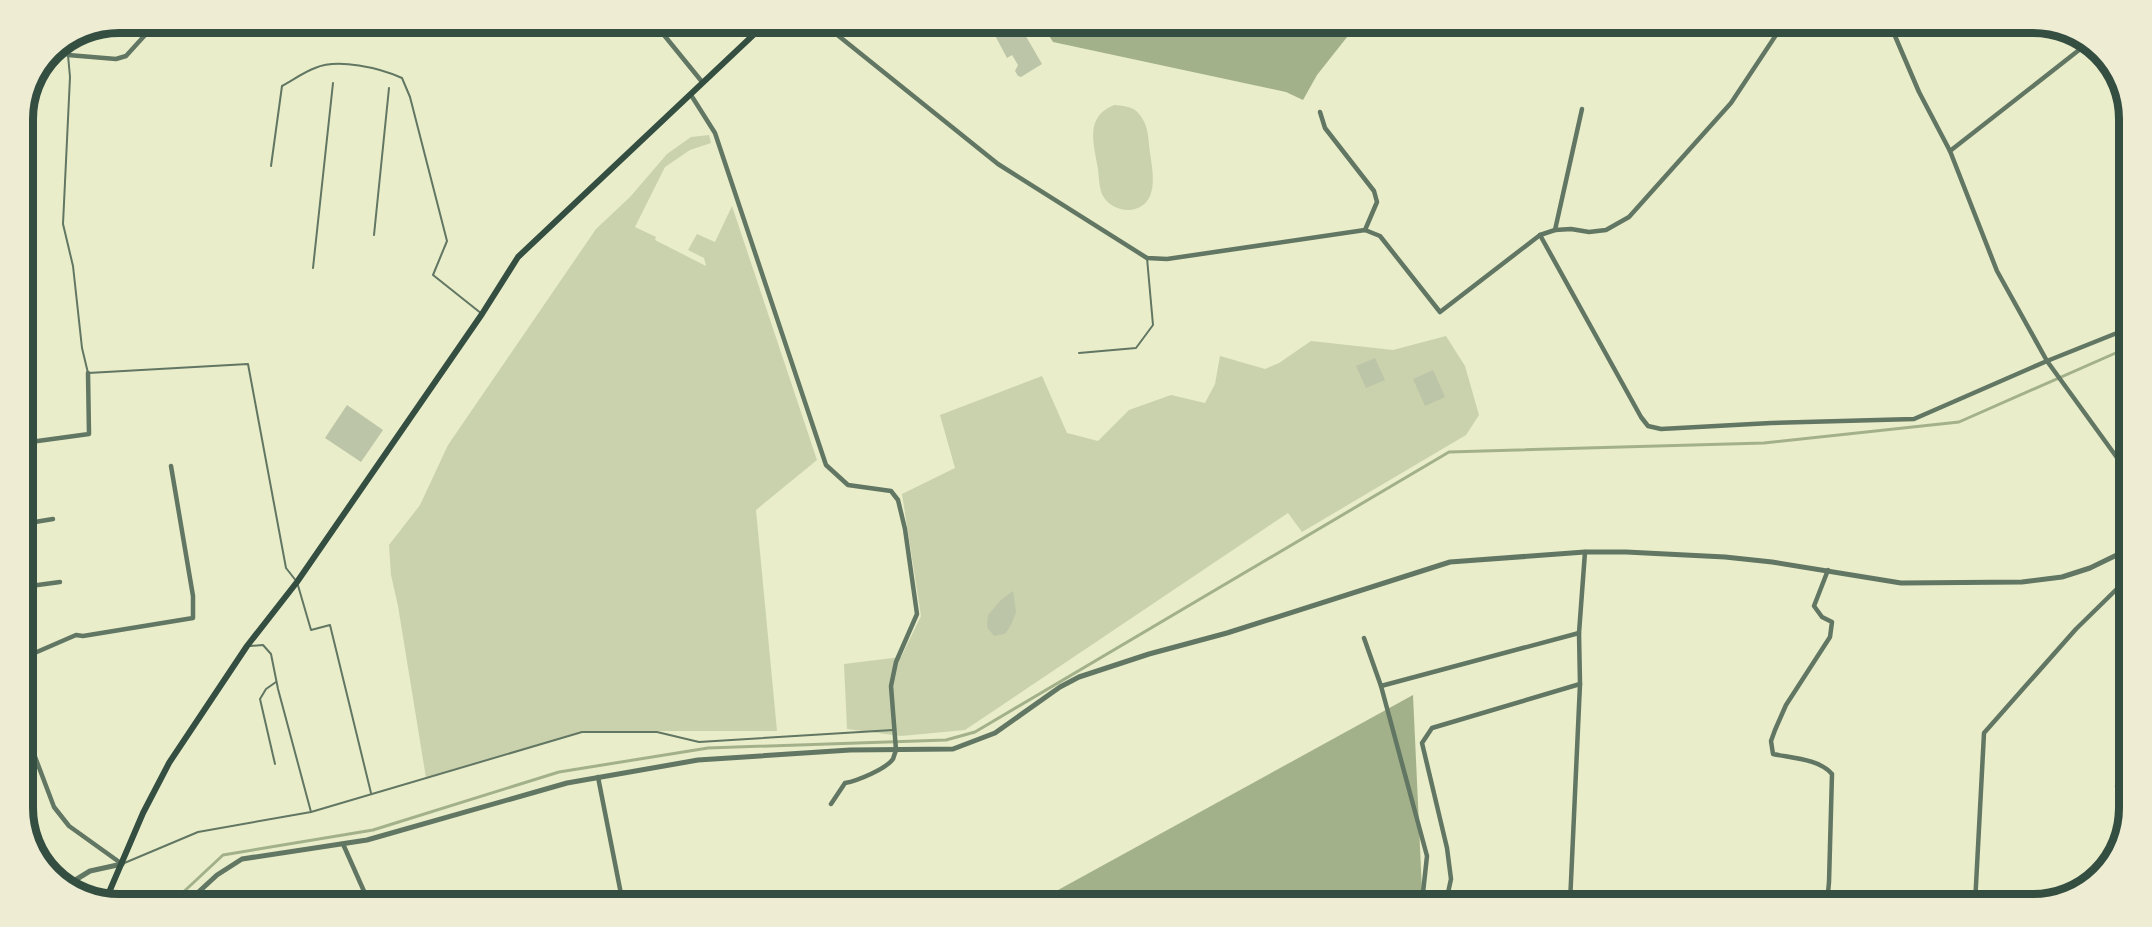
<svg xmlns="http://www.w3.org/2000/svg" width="2152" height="927" font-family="'Golos Text',sans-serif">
<rect width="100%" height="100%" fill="#e9edc9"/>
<g fill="#cad2ad">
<path d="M1114,105C1124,106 1133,106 1139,114C1149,125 1148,139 1150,153C1153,173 1160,206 1130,210C1120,211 1108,205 1103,196C1099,189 1099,177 1098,169C1094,144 1084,117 1114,105Z"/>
<polygon points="709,135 711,143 690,150 665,167 635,227 656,237 655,240 706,266 704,258 688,250 697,234 715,242 732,206 817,460 756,510 777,731 600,731 576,733 426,778 398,606 391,575 389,545 420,505 448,445 596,229 630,197 667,154 691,137"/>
<polygon points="1446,336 1465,366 1479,415 1466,435 1302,532 1288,513 965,730 901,736 847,729 844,664 901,657 921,616 902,494 955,468 940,415 1042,376 1067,433 1098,441 1129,410 1171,395 1205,403 1215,384 1220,356 1265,369 1279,363 1311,341 1393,350"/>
</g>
<g fill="#a3b18a">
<polygon points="1043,26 1355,27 1317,75 1303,100 1286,92 1053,42"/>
<polygon points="1413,695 1422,890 1413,902 1038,901"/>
</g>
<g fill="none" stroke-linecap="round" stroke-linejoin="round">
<polyline stroke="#a3b18a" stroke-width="3" points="177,898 223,855 373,830 559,772 708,748 946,740 975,732 1449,452 1764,443 1959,422 2127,348"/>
</g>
<g fill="#bcc5a7">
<polygon points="990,26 1020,26 1042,64 1021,77 1018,76 1015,71 1018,65 1012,55 1007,58"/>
<polygon points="1375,358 1385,380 1366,388 1356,366"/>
<polygon points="1433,370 1445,397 1425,406 1413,379"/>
<polygon points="347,405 383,430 361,462 325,438"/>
<polygon points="1013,591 1016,612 1011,625 1005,634 994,636 987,627 988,615 1001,600"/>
</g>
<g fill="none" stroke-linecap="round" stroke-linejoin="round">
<g stroke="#617663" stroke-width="2">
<polyline points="68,55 70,77 63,224 73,266 82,348 88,373 248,364 286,568 297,582 311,630 330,625 371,793"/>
<path d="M271,166L282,86C293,80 304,72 315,68C338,58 380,68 402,78L410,97L447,241L433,275L482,314"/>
<polyline points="374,235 389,88"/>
<polyline points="313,268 333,83"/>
<polyline points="1079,353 1136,348 1153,325 1147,258"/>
<polyline points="250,646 263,645 271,654 278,689 311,812"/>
<polyline points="275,764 260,699 266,689 276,682"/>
<polyline points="122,864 198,832 311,812 582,732 657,732 699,742 893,730"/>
</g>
<g stroke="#617663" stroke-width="4.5">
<polyline points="655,24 703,83"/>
<polyline points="825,25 998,164 1147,258 1167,259 1365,230 1380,236 1440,312 1540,235 1555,230 1571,229 1589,232 1606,230 1629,217 1731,103 1780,29"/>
<polyline points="1892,29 1919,92 1950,151 1997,271 2047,361 2126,470"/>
<polyline points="64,45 68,55 116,59 126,56 156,23"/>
<path d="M691,95L715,133L826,465L848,485L891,491L898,500L905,529L917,614L896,662L891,686L896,750C895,753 894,756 893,759C886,769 857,781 845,783L831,804"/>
<polyline points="1320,112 1325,128 1374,191 1377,202 1365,230"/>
<polyline points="1950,151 2079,50 2086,43"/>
<polyline points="1555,230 1582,109"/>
<polyline points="1540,235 1641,417 1648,426 1661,429 1771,423 1914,419 2047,361 2127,329"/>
<polyline points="23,443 89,434 88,373"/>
<polyline points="23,524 53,519"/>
<polyline points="23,587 60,582"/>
<polyline points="1364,638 1381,686 1427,856 1422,902"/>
<polyline points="23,658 76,635 83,636 193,618 193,596 171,466"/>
<polyline points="1381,686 1579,633"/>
<polyline points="23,725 54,807 69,826 122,864"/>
<polyline points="598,777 622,899"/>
<polyline points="2117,786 2123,792"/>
<polyline points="343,844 367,898"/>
<polyline points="2116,853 2120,715"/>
<polyline points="1446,902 1451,879 1447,848 1422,743 1432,728 1580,684"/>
<polyline points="1570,903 1580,684 1579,633 1585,552"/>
<path d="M1827,904L1829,882L1832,774C1819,759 1792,758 1773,754L1771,741L1775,730L1786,705L1830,637L1832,622L1822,617L1814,606L1828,570"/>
<polyline points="1975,904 1984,733 2076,629 2125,581"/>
</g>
<g stroke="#617663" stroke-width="5">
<polyline points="67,885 90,871 122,864"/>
<polyline points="192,898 217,875 242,859 367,840 567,783 698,760 850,750 953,749 995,733 1060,687 1079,677 1149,654 1227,633 1450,562 1585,552 1626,552 1725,557 1772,562 1901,583 2022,582 2062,577 2090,568 2125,551"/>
</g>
<polyline stroke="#344e41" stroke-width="6" points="107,897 143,813 169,763 247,646 297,582 482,314 518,257 764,25"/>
</g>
<path d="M0 0H2152V927H0ZM119 33H2033A86 86 0 0 1 2119 119V808A86 86 0 0 1 2033 894H119A86 86 0 0 1 33 808V119A86 86 0 0 1 119 33Z" fill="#eeecd3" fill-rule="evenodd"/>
<path fill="none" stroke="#344e41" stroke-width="8" d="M119 33H2033A86 86 0 0 1 2119 119V808A86 86 0 0 1 2033 894H119A86 86 0 0 1 33 808V119A86 86 0 0 1 119 33Z"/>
</svg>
